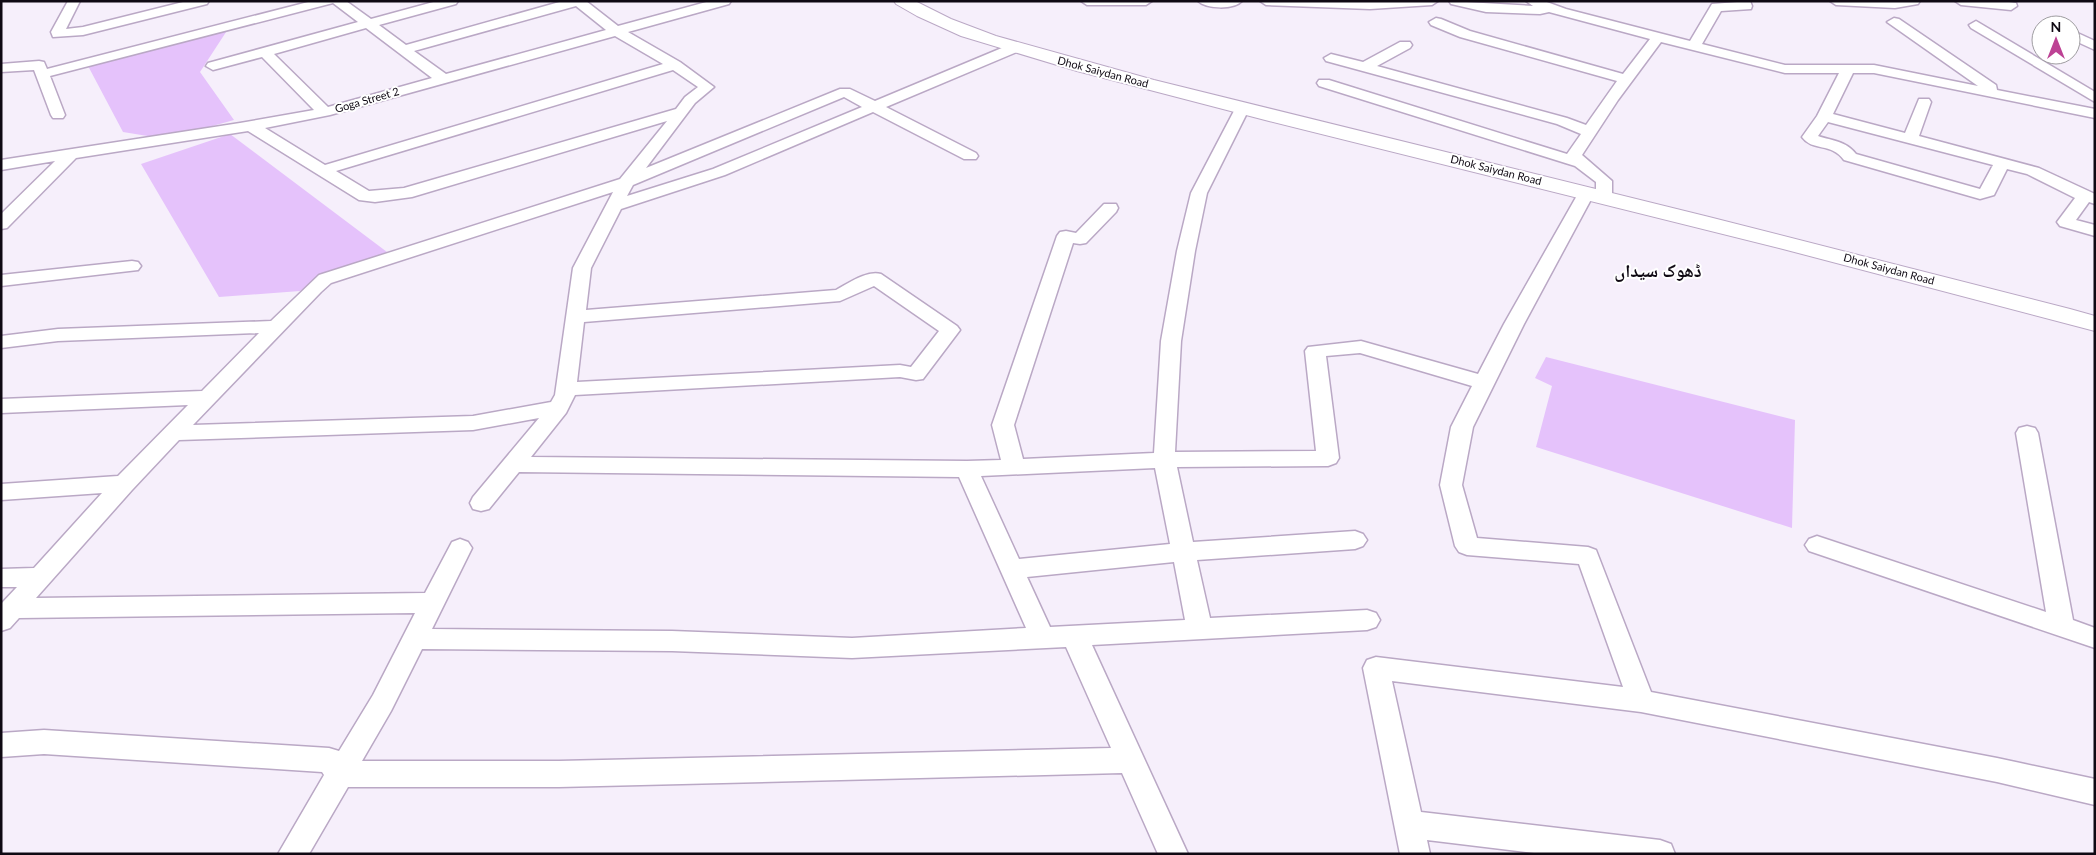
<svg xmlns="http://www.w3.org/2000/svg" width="2096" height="855" font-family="Lato,'Noto Naskh Arabic',sans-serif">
<rect width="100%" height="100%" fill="#f6effb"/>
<g fill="#e5c2fb">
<polygon points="228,29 200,72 234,120 166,139 123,132 87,64"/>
<polygon points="230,134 387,252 322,277 300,291 219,297 141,164"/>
<polygon points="1546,357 1795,420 1792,528 1536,447 1552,386 1535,378"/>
</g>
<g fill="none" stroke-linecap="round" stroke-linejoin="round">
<defs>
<g id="minor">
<polygon points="68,1 80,1 66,29 83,27 187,1 209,1 207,4 83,35 53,37 51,32"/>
<path d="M312,1H346L371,19L437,1H458L456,4L379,25L406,45L563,1H586L618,26L710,1H731L729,4L628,32L680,62L714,87L695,103L646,168L840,89H850L875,101L1009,45H1019L1021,48L1019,51L886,107L976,153L978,156L976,159H964L873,112L725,175L621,209L591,268L586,310L836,290C849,283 867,270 881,274L957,326L960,330L923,379L916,380L900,377L575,395L566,413L531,457L967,461L1001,460L992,425L1057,236L1060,232L1066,231L1076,233L1104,204H1116L1118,208L1116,212L1086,243L1080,244L1073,243L1014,425L1023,459L1154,453L1161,341L1177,251L1191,193L1235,109L1237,106H1247L1249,109L1207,193L1195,251L1181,341L1175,452L1316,451L1305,351L1308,347L1361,341L1478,374L1504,324L1579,192L1581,189H1593L1595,192L1524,324L1473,427L1462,485L1477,538L1588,547L1596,550L1651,692L1997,758L2095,779V805L1997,782L1641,712L1392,681L1421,812L1660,840L1671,844L1675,854H1542L1427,840L1430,854H1400L1363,668L1367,660L1376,657L1623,687L1579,564L1467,555L1459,552L1455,546L1440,485L1451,427L1472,386L1360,353L1326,356L1339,458L1336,463L1328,466L1177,467L1193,542L1355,531L1363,534L1367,540L1363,546L1355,549L1197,560L1210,618L1367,610L1376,613L1380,620L1376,627L1367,630L1092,645L1188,854H1158L1122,773L559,787H348L309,854H278L324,775L322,772L44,754L1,757V733L44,730L329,748L339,751L373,695L415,613L19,618L10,628L1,631V604L17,587H1V569L34,568L102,493L1,500V484L118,476L188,405L1,413V399L202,391L259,333L58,341L1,348V336L58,329L271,321L319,275L620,179L667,121L412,197L375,202L359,200L248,131L76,158L7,228L1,229V214L55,161L1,170V160L240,123L314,110L262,57L213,70L206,66L208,63L358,22L333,3L50,76L65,115L63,118H53L51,115L34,70L1,72V64L39,61L44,62L47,69ZM576,6L606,30L446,74L414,51ZM366,28L432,78L328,107L274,54ZM615,36L663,64L325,165L265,128L330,115ZM673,70L698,87L685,97L676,109L404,188L369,191L336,171ZM844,97L862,107L713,169L627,196L633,185ZM613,192L573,268L555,395L551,402L473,416L193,425L321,292L331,283ZM874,286L939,331L911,367L900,365L577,382L584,322L840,301ZM539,418L473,497L470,503L473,509L481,511L489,509L519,472L959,477L1026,628L852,638L672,631L432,629L472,548L468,542L460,539L452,542L425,593L36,598L132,490L179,440L473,430ZM1155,468L1170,544L1019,559L981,476ZM1174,562L1185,620L1050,627L1027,577ZM1066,647L1111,748L559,761H362L391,711L422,649L672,651L852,658Z"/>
<polygon points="1081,1 1152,1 1146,5 1087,5"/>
<path d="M1198,1H1242C1234,10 1206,9 1198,1Z"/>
<polygon points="1260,1 1438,1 1432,5 1370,9 1266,5"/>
<path d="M1449,1L1533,6L1526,1H1544L1566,9L1690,41L1712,4L1750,1L1752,6L1751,9L1721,11L1702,44L1785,65H1874L1978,86L1887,22L1894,18L1899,19L1996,85L1997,90L2095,109V118L1874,73H1853L1833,114L1905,133L1919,99H1929L1931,102L1919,136L2039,168L2095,194V204L2089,202L2076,220L2095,225V236L2060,226L2057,222L2075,198L2027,174L2007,169L1994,195L1980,199L1844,160C1831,142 1813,152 1802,137L1817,116L1839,73H1785L1661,42L1618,100L1582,155L1612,181V196L1610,200H1598L1596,196V182L1575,166L1319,86L1317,83L1319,80H1329L1567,154L1581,134L1557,124L1326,61L1324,58L1331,54L1363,62L1400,42H1410L1412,45L1410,48L1377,66L1567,118L1586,125L1617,81L1460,37L1431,25L1429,22L1436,18L1441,19L1470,31L1623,74L1650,39L1549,12L1540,14L1486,12L1451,4ZM1828,122L1993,165L1980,189L1856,154C1846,141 1833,141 1818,136Z"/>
<polygon points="1830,1 1920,1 1918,4 1895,8 1836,5"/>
<polygon points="1955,1 2002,1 2016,3 2017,6 2011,10 1961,5"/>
<polygon points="1976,21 2095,92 2095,102 1971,28 1969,25"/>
<polygon points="2071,30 2095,41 2095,50 2071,39"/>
<polygon points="132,261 138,262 141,266 138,270 1,286 1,275"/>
<polygon points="2027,426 2035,428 2038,433 2073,620 2095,628 2095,648 1809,551 1805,545 1809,539 1817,536 2046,612 2016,433 2019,428"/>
</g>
<polygon id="secondary" points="894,1 915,1 951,19 996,36 1154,80 1709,217 2070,309 2095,316 2095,331 1783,249 1269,121 1077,71 961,36 917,16 896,4"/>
</defs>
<use href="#minor" stroke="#baa8c5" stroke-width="3"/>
<use href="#secondary" stroke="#baa8c5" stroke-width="2"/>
<use href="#minor" fill="#fff" fill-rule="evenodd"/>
<use href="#secondary" fill="#fff" fill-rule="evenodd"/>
</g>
<g text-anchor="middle" stroke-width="4" stroke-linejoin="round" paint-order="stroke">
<g font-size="11" fill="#0f0913" stroke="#fff">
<text transform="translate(1103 72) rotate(15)" y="4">Dhok Saiydan Road</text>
<text transform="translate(367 100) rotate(-16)" y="4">Goga Street 2</text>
<text transform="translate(1496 170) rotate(14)" y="4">Dhok Saiydan Road</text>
<text transform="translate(1889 269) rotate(15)" y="4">Dhok Saiydan Road</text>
</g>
<g font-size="18" font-weight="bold" fill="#0f0913" stroke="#fff">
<text x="1658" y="277">ڈھوک سیداں</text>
</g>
</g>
<rect width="2096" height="855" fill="none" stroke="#0f0913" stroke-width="5"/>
<g transform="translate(2056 40)"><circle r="24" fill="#ffffff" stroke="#9f9da1"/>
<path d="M0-4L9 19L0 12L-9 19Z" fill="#bd4294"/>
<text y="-8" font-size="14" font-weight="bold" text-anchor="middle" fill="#0f0913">N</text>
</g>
</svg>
